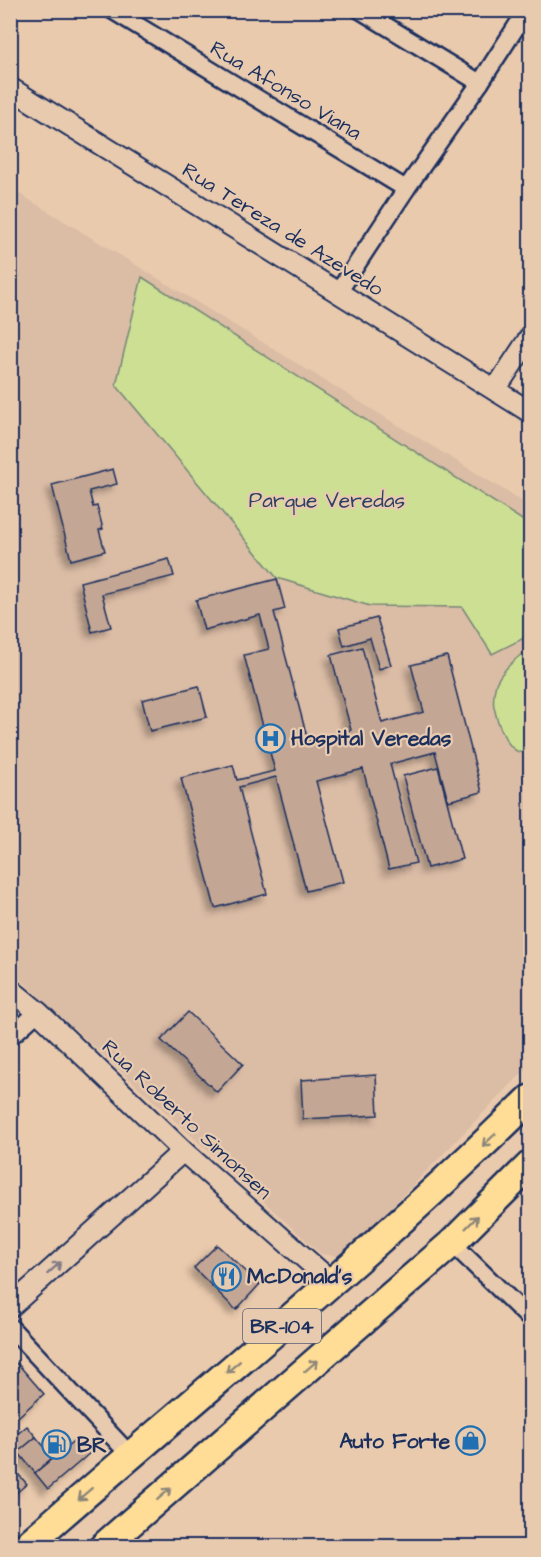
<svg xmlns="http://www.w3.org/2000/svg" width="541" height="1557" font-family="'Architects Daughter',sans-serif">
<defs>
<filter id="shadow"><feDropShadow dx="-5.5" dy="5.5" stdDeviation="3" flood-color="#0004"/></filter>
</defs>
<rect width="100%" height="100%" fill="#eacaad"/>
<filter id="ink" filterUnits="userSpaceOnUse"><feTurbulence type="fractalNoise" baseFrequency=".0167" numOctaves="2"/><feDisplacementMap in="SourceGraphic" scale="12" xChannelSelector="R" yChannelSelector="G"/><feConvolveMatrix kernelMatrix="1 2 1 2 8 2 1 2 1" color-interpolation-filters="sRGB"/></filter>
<g filter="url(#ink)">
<polygon fill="#dbbca5" points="10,188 530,506 530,1065 374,1225 338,1256 321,1254 11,971"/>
<g fill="#cddf93" stroke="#748778" stroke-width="1.5">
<polygon points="142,277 530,525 530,635 492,654 462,607 370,606 277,578 116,385"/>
<path d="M530,647V749C510,764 497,721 494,707C493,701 494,691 496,684C500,672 520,655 530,647Z"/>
</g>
<g fill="#c4a694" stroke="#1b2f5e" stroke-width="1.5" filter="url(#shadow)">
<polygon points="113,469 117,484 89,491 93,507 97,506 103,529 99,530 105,551 71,560 52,485"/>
<polygon points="169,559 174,576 102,594 111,627 92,632 80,582"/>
<polygon points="277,579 285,609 274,612 308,741 351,730 331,655 362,647 382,723 424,712 411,665 447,656 482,792 448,801 435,752 390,764 416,863 389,869 363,769 316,781 343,882 306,891 276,777 239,787 267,894 215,908 181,778 233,765 237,780 275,771 244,655 269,649 260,615 204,630 196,600"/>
<polygon points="377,618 391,665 379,669 370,638 344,646 339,628"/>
<polygon points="199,686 207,717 150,731 142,700"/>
<polygon points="438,767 462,859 427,868 403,776"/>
<polygon points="188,1012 243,1064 217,1092 161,1040"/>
<polygon points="376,1075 378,1115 303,1119 301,1080"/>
<polygon points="217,1245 260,1284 236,1310 194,1268"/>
<polygon points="17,1363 44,1394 10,1424 10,1369"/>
<polygon points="27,1426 36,1437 18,1452 10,1444 10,1440"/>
<polygon points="36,1437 53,1457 35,1473 18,1452"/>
<polygon points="77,1438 90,1453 48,1489 35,1473"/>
<polygon points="10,1465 27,1484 10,1498"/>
</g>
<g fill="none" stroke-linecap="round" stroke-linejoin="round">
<defs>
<g id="minor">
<polyline points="112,10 406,189"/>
<polyline points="360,10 480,83"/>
<polyline points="339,291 406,189 480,83 527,10"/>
<polyline points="10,1037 38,1012"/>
<polyline points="452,1243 530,1319"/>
<polyline points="10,1327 130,1455"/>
</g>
<g id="tertiary">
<polyline points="10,88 530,412"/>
<polyline points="495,390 530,337"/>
<polyline points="10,989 38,1012 183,1151 333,1283"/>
<polyline points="10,1307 183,1151"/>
</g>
<g id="trunk">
<path d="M26,1546C195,1398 370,1257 530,1099"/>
<polyline points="104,1546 452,1243 530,1165"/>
</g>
</defs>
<use href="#minor" stroke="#1b2f5e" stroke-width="21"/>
<use href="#tertiary" stroke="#1b2f5e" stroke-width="24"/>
<use href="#trunk" stroke="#1b2f5e" stroke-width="32"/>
<use href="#minor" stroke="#e8caaf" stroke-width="16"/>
<use href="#tertiary" stroke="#e8caaf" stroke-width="20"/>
<use href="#trunk" stroke="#ffdd96" stroke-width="27"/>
</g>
<defs><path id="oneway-shaft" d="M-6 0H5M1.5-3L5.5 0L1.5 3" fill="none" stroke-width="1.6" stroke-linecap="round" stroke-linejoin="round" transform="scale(1.5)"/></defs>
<g stroke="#8d867a">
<use href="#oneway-shaft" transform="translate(489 1140) rotate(136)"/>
<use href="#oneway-shaft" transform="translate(472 1222) rotate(-45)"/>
<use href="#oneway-shaft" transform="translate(311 1366) rotate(-41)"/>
<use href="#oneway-shaft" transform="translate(233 1367) rotate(140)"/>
<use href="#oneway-shaft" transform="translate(85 1494) rotate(139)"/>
<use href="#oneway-shaft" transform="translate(164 1494) rotate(-41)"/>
</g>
<use stroke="#827c86" href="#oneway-shaft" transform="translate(54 1268) rotate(-42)"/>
</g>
<defs>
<symbol id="hospital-ring" viewBox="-11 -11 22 22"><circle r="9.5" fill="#e8caaf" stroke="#1f6fb2" stroke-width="1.5"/><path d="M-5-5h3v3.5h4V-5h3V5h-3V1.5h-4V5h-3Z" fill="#1f6fb2"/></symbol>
<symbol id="restaurant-ring" viewBox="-11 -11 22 22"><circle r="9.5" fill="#e8caaf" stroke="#1f6fb2" stroke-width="1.5"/><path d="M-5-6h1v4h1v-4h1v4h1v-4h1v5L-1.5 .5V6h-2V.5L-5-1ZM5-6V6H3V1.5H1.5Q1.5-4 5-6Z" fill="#1f6fb2"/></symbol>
<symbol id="shop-ring" viewBox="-11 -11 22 22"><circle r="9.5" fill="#e8caaf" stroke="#1f6fb2" stroke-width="1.5"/><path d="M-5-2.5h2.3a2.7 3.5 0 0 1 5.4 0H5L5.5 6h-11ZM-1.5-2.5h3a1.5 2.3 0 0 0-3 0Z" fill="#1f6fb2"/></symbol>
<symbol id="fuel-ring" viewBox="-11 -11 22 22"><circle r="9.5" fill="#e8caaf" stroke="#1f6fb2" stroke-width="1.5"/><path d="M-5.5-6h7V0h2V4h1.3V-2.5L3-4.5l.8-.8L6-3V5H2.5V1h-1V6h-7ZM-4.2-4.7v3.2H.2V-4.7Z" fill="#1f6fb2"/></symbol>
</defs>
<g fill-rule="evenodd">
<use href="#hospital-ring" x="254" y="722" width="33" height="33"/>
<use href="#restaurant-ring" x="210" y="1260" width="33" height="33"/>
<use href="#shop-ring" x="454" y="1424" width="33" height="33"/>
<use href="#fuel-ring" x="40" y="1428" width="33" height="33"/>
</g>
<g text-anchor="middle" stroke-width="4.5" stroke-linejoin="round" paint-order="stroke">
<rect fill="#e8caaf" stroke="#585e76" stroke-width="1.5" x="243" y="1309" width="78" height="34" rx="4.5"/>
<g font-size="20" font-weight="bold" fill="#1b2f5e">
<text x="282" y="1333">BR-104</text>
</g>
<g font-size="21" fill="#1b2f5e" stroke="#e8caaf">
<text transform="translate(286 90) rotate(31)" y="7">Rua Afonso Viana</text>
<text transform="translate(283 229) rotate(32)" y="7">Rua Tereza de Azevedo</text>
<text transform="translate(187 1119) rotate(43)" y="7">Rua Roberto Simonsen</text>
</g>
<g font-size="21" fill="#2d4163" stroke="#e8caaf">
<text x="327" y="507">Parque Veredas</text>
</g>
<g font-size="21" font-weight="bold" fill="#1b2f5e" stroke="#e8caaf" text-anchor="start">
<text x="291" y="745">Hospital Veredas</text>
<text x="247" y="1283">McDonald's</text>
<text x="450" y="1448" text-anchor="end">Auto Forte</text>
<text x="77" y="1452">BR</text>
</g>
</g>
<rect width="541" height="1557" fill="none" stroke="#e8caaf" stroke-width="36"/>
<rect x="18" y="18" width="505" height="1521" fill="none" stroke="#1b2f5e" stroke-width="2" filter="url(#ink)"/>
</svg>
